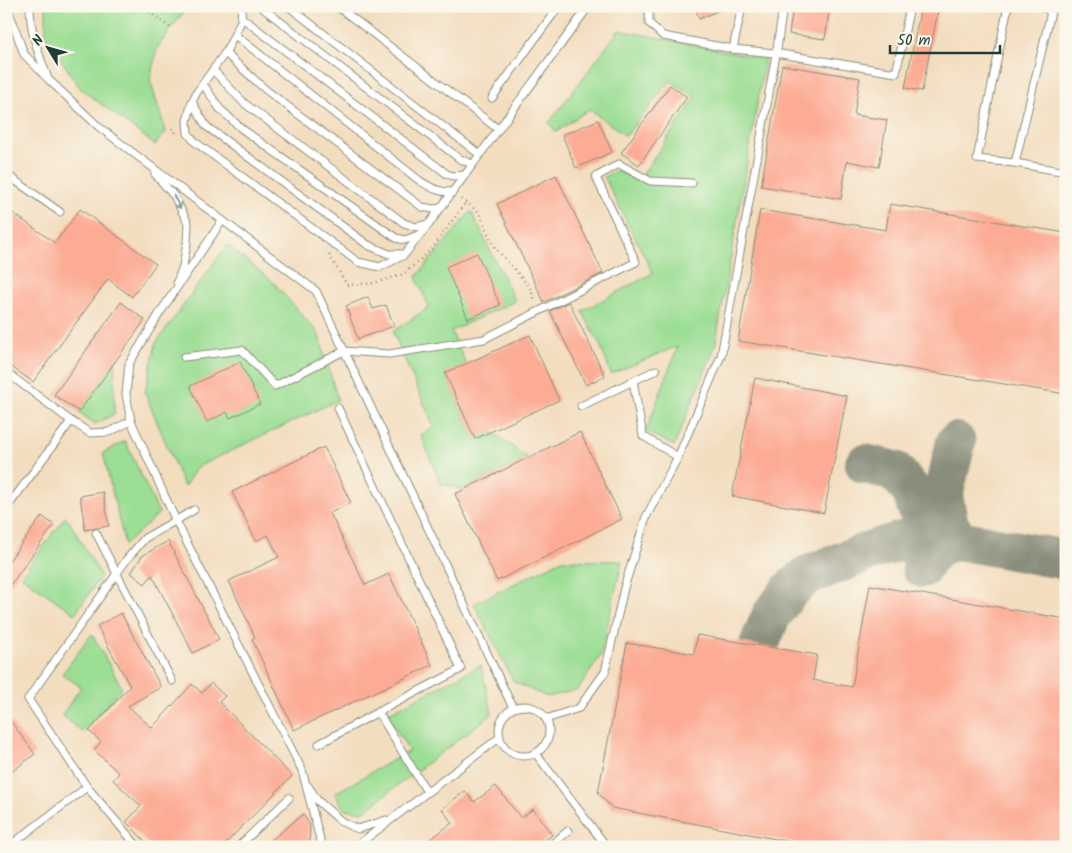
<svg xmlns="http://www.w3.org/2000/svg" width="1072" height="853" font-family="Kalam,sans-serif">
<rect width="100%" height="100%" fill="#fbf7ec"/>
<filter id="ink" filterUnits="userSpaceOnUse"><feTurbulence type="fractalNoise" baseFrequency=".02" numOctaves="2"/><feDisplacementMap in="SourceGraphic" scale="10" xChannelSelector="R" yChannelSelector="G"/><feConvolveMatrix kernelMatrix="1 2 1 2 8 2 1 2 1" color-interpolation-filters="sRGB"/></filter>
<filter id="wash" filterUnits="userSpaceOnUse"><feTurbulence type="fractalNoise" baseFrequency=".0096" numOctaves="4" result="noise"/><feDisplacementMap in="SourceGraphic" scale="20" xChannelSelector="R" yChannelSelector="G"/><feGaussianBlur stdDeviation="1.12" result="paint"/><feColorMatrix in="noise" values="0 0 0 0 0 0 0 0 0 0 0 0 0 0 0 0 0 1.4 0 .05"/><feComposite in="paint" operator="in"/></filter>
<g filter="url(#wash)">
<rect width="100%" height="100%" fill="#f3ddbf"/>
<g fill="#9cde94" stroke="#5e8e64">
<polygon points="46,6 188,6 157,48 150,80 166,132 155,145 80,88 46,37"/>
<polygon points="619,30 765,59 715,347 674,446 646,431 678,346 611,374 601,347 582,311 653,273 604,177 617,170 638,181 696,97 670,81 626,136 589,109 556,132 549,123"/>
<polygon points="471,211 515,301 451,331 466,364 445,373 475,438 490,431 528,458 462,490 440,483 421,435 434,427 393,332 429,307 416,277"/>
<polygon points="227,245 272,281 318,333 338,400 197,467 184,487 145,393 156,343"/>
<polygon points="115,361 114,414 95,424 79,412"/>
<polygon points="125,441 159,513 125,545 103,453"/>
<polygon points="66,516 101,576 75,614 21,576"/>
<polygon points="562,560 622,561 601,655 578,690 547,697 514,682 474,604"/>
<polygon points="92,634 122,688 82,732 62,715 81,687 62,674"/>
<polygon points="481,665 492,714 363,812 344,809 335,793 409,751 387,714"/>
</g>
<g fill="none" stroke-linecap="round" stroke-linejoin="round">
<g stroke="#898d7a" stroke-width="40">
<polyline points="956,442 943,496 949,525 959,540"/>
<polyline points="865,464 895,471 911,490 926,534"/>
<polyline points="922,568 931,554 943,544 959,540"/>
<polyline points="759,645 771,616 790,590 808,575 875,549 926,534 1066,560"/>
</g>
</g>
<g id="blocks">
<g fill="#fcac94">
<polygon points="695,6 729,6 699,19"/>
<polygon points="793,6 830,6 825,39 789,34"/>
<polygon points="921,6 939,6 922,91 905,88"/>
<polygon points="782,65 860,78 854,115 887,120 879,167 847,161 841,199 761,186"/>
<polygon points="670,85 687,97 639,165 621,153"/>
<polygon points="598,120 612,152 576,168 562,135"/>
<polygon points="556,175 603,273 544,302 497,204"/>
<polygon points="890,204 1066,233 1066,394 738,341 760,210 886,230"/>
<polygon points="6,208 55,243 80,209 156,264 132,297 108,279 33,382 6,363"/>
<polygon points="477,253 500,305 468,319 446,267"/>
<polygon points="368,297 373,309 386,305 394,326 358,339 346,306"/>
<polygon points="121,302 145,320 79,412 54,395"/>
<polygon points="569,302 605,376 586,385 550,311"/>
<polygon points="530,335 559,400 475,439 445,373"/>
<polygon points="240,362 260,404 230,418 227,412 207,422 190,386"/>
<polygon points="755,378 847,396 824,513 732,496"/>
<polygon points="580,432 622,519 497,581 455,494"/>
<polygon points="324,447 351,503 330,513 365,585 389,574 432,665 294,730 252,639 255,637 229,581 279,557 268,535 256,541 232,492"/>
<polygon points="103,492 109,526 85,530 80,496"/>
<polygon points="42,516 54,525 6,591 6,565"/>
<polygon points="168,541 219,639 193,653 152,575 145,584 131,573 142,556"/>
<polygon points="870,585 1066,619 1066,847 818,847 612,808 598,793 627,643 694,654 697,635 817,655 813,680 852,687"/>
<polygon points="121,613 161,687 128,706 152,728 192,684 202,693 211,683 225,696 219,702 292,776 222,847 151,847 126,822 141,806 113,780 119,773 94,750 101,742 89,731 130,686 97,626"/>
<polygon points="6,715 35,754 6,776"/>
<polygon points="496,786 521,818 533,809 552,835 536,847 420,847 452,823 442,809 465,791 474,802"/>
<polygon points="303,814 310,825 309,847 263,847"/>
</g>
</g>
</g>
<g filter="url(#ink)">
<use href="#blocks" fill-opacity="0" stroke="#898d7a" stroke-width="1"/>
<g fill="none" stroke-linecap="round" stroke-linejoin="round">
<defs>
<g id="service">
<polyline points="9,6 9,12 24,54 48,79 99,127 316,291 513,708"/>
<path d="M30,6C30,31 38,53 47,76"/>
<polyline points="242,6 241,21 227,50 197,92 192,102 187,121 188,133 195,142 358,262 380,267 404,255 429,224 589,6"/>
<polyline points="260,6 460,159 472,164"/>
<polyline points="288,6 479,154"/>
<polyline points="337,6 498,129"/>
<polyline points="650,6 649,9 649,23 663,36 733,49"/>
<polyline points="742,6 733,49 775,53 896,73 910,6"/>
<polyline points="1008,6 977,159 1015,163 1066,172"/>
<polyline points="241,17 447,174 453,176 465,175"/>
<path d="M235,35L420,181C432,188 438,192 452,192"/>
<polyline points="225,53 266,90 422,207 433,209 441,208"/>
<polyline points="213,70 244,103 404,223 416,227 429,224"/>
<polyline points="203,84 220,109 242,129 396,238 405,240 421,234"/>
<polyline points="492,98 559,6"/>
<polyline points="192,102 206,126 368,245 389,254 402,254"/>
<polyline points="1015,163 1051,12 1041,6"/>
<polyline points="6,174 60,212"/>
<polyline points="155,174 174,196 188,223 187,243 183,266 177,282"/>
<polyline points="222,221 161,311 129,364 126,394 131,421 176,521 302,770 322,847"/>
<polyline points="184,357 242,350 275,386 344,351 389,354 484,339 636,262 596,177 619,164 650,181 692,183"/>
<polyline points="6,372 71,421 90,433 109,432 131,421"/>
<polyline points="633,381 643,436 678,457"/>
<polyline points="581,406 656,370"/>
<polyline points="338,408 461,669 378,712"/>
<polyline points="6,509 71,421"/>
<polyline points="96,533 172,681"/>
<circle cx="524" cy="731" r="25"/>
<polyline points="546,719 579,708 605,672 624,588 646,517 678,457 721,356 777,49 783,6"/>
<polyline points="319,744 378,712 427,792"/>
<polyline points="536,754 607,847"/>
<polyline points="308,786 317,800 342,822 358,829 386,820"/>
<polyline points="87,787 138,847"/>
<polyline points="8,847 87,787 28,699 127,559 145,538 194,510"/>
<polyline points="238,847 289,798"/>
<polyline points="355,847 499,738"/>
<polyline points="549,847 568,831"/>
</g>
</defs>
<use href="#service" stroke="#898d7a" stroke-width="9"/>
<g stroke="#898d7a" stroke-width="2.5" stroke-dasharray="1 4" stroke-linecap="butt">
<polyline points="141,6 172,29"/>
<polyline points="172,128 177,134"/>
<polyline points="461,199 479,212 493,245 529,286 536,302"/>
<polyline points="329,255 347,285 374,283 404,274 432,249 466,202"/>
</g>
<use href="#service" stroke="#fff" stroke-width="7"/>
</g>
<defs><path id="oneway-shaft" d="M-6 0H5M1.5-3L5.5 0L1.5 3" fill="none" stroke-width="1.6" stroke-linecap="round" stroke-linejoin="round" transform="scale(1.25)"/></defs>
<use stroke="#8f9e9a" href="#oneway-shaft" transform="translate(177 202) rotate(62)"/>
</g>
<rect width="1072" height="853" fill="none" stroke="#fbf7ec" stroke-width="25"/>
<g transform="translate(48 48) rotate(307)" stroke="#fbf7ec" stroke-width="4" paint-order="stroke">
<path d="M0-4L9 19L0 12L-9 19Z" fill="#1f3d34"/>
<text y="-8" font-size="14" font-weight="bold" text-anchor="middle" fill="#1f3d34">N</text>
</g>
<path d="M890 45v8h110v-8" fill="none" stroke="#1f3d34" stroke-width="2.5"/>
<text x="897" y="45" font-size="15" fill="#1f3d34" stroke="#fbf7ec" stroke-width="4" paint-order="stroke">50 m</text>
</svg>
